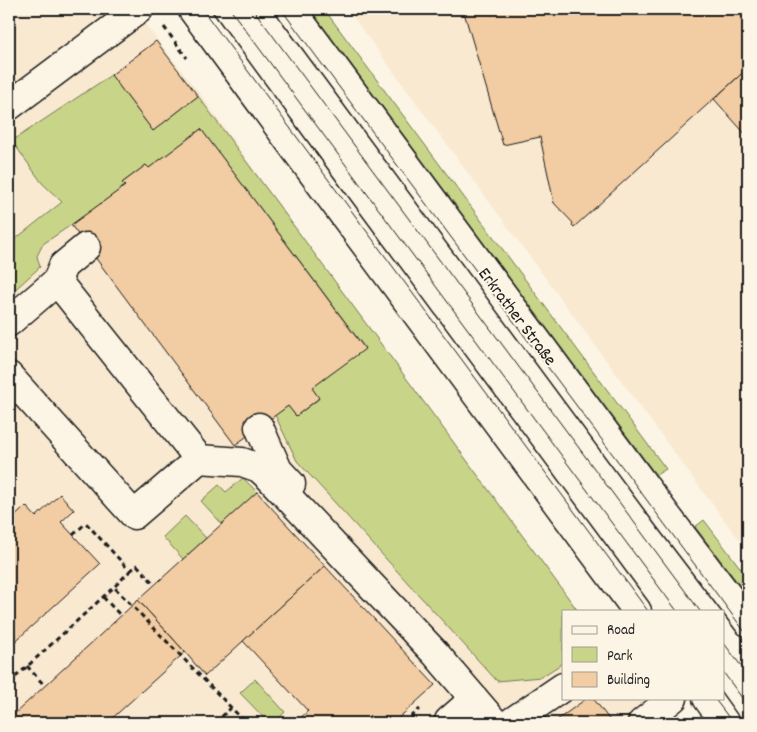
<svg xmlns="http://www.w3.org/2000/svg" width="757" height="732" font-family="Dekko,sans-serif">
<rect width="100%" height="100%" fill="#fcf5e5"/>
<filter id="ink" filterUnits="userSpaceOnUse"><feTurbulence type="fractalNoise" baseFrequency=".02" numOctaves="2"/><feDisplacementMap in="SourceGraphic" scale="10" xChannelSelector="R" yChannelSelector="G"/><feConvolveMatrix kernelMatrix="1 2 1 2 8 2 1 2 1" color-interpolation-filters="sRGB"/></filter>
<g filter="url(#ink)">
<g fill="#f9e9d1">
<polygon points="9,9 133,9 201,95 376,342 563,611 563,698 641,698 661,723 9,723"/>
<polygon points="347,9 748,9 748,551 715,508"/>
</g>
<g fill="#c8d588" stroke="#727852">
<polygon points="310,9 324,9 666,469 656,475"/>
<polygon points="111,75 153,131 198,96 578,611 563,611 563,663 541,677 497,681 297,461 275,415 288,406 296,416 319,399 312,388 365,348 201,129 149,168 146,165 123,182 125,186 71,225 43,244 37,256 40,267 9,295 9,244 62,202 42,183 12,141"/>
<polygon points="243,478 257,492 222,524 201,501 219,485 226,492"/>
<polygon points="185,516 206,538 183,559 163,537"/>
<polygon points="704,520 748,578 748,596 695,527"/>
<polygon points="255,679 285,712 274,723 269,723 240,693"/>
</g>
<g fill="#f2cca2" stroke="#1c1c1c">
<polygon points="463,9 748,9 748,68 697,114 698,114 574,227 572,225 573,223 554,203 540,137 503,145"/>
<polygon points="156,41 198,96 153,131 111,75"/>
<polygon points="748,68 748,137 714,99"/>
<polygon points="201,129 365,349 312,388 319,398 296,416 288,406 235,445 71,225 125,186 122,183 146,165 149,168"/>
<polygon points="257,492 325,566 205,676 185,652 138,600"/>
<polygon points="60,494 74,510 61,522 100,564 9,647 9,541 10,540 9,538 9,522 26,506 36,517"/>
<polygon points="325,566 435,685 393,723 295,723 308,711 243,641"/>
<polygon points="138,600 185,652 107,723 17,723 11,717"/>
<polygon points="587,698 593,698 612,723 553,723"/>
<polygon points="11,717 17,723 9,723 9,720"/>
</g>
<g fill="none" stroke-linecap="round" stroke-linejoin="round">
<defs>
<g id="minor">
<polyline points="9,106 139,9"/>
<polyline points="57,281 63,266 86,247"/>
<polyline points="9,322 57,281 199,459"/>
<polyline points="9,376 134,515 199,459 242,462 259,468 270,478 435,653 495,723"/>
<polyline points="259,427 278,470 291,484"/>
<polyline points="449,721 474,699"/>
<polyline points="510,723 563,687"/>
<polyline points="642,723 673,698"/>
</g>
<g id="major">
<polyline points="192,9 328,194 637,611"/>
<polyline points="291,9 667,516 748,622"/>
<polyline points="707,698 725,723"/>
</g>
</defs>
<use href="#minor" stroke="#1c1c1c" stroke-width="31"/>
<use href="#major" stroke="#1c1c1c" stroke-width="31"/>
<g stroke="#1c1c1c" stroke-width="3" stroke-dasharray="5 4" stroke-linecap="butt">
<polyline points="164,27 187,58"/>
<polyline points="73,535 86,523 130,571 114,587"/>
<polyline points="130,571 137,565 155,585"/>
<polyline points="103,597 121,616"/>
<polyline points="27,666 45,686"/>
<polyline points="9,683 114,587 246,723"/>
<polyline points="215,723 231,708"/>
<polyline points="404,723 420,709"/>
</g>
<use href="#minor" stroke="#fcf5e5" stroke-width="28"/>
<use href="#major" stroke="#fcf5e5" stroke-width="28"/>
<g stroke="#1c1c1c" stroke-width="1">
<polyline points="202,9 648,611"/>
<polyline points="230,9 677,611"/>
<polyline points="253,9 700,611"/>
<polyline points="281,9 748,636"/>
<polyline points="723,642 748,675"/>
<polyline points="723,672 748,706"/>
<polyline points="714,698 733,723"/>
</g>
</g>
</g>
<g text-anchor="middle" stroke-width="4" stroke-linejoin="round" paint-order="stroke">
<g font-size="18" fill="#1c1c1c" stroke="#fcf5e5">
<text transform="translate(518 316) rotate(53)" y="6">Erkrather Straße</text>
</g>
</g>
<rect width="757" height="732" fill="none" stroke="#fcf5e5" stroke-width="30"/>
<rect x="15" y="15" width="727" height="702" fill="none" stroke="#1c1c1c" stroke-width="2" filter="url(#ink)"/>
<rect x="562" y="610" width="162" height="90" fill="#fcf5e5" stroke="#a29e95"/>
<rect x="572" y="626" width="25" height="8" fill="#fcf5e5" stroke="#a29e95"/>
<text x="607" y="634" font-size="15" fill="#1c1c1c">Road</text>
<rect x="572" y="647" width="25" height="15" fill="#c8d588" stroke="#a29e95"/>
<text x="607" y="660" font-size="15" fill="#1c1c1c">Park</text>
<rect x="572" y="672" width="25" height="15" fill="#f2cca2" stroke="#a29e95"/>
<text x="607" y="684" font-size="15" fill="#1c1c1c">Building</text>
</svg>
